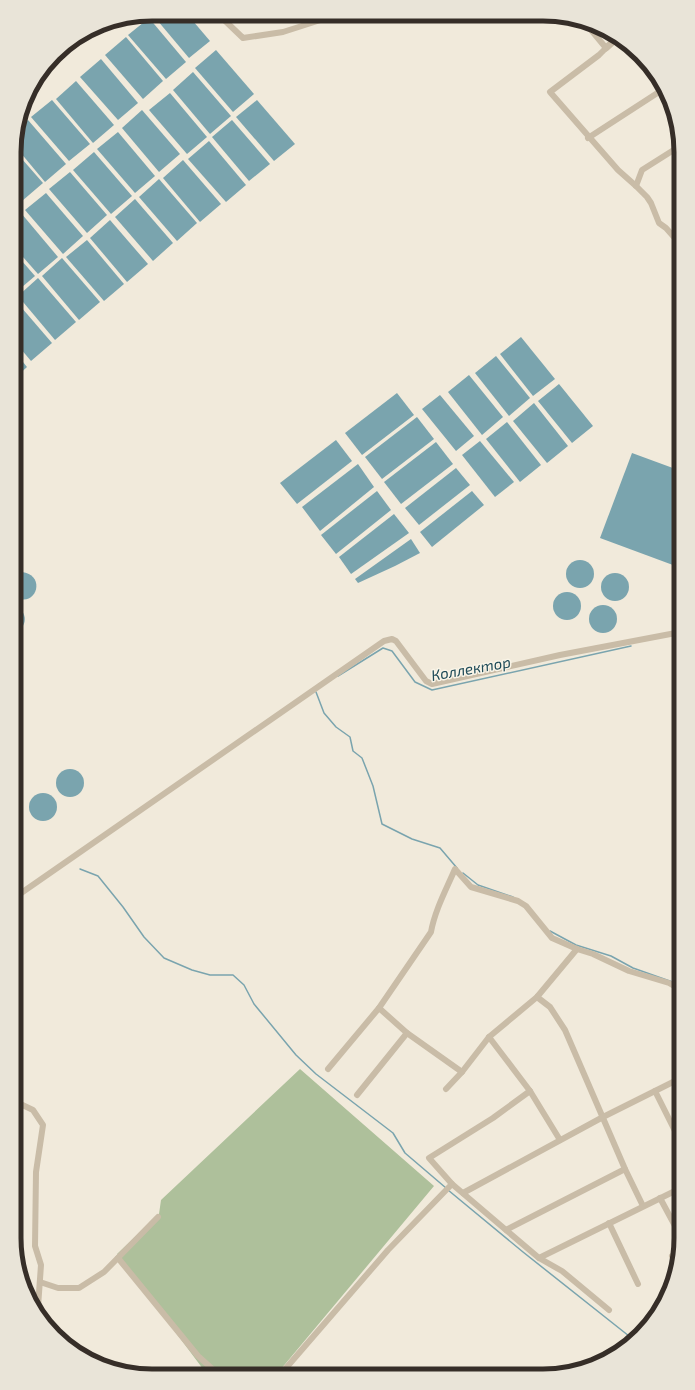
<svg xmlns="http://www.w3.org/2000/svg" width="695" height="1390" font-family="'Exo 2',sans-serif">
<rect width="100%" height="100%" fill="#f1eadb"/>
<polygon fill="#aec09b" points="300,1069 434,1186 276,1375 211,1375 206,1373 117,1254 159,1214 161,1200"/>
<g fill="#7aa4ae">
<polygon points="152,14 187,14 210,41 189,58"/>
<polygon points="149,18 186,62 166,79 128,35"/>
<polygon points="126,37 163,81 143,99 105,55"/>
<polygon points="216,50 254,94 233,112 195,68"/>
<polygon points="101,59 138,103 118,120 80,77"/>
<polygon points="193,72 231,116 210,134 173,90"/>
<polygon points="76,81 114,125 93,143 56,99"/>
<polygon points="170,93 207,137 187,154 149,110"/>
<polygon points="52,100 90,144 69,161 31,117"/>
<polygon points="257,100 295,144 274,161 236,117"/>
<polygon points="142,110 180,154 159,172 122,128"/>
<polygon points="28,120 66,164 45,182 15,146 16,131"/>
<polygon points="232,120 270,164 249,181 212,137"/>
<polygon points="118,132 155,176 135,193 97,149"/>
<polygon points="209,141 246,185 226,202 188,159"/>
<polygon points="15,151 43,183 22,201 15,193"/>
<polygon points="94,152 132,196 111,214 73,170"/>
<polygon points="183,160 221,204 200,222 163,178"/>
<polygon points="70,172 107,215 87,233 49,189"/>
<polygon points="159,179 197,223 177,241 139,197"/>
<polygon points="46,193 83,236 63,254 25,210"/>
<polygon points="135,199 173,243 153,261 115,217"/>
<polygon points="21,213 58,257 38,274 15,248 15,217"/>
<polygon points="110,220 148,264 127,282 90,238"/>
<polygon points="87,240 124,284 104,301 66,257"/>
<polygon points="15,253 35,276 15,293"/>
<polygon points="62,258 100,302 79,320 42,276"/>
<polygon points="38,278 76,322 55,340 18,296"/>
<polygon points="15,300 52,343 31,361 15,342"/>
<polygon points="521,337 555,379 533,396 500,354"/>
<polygon points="15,352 27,367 15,378"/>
<polygon points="496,356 530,398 509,416 475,373"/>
<polygon points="469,375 503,417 482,435 448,392"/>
<polygon points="559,384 593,426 572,443 538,401"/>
<polygon points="397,393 414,415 362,455 345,433"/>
<polygon points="440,395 474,436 456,451 422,409"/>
<polygon points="534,403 568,446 547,463 513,421"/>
<polygon points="417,417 434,439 382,479 365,457"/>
<polygon points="507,422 541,465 520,482 486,439"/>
<polygon points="336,440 352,461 297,504 280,483"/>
<polygon points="480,441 514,482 495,497 462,455"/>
<polygon points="436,442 453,464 401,504 384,482"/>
<polygon points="632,453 681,471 681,568 600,538"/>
<polygon points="358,464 374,487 320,531 302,507"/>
<polygon points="456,468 470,485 419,525 405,508"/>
<polygon points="377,491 391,510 336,554 321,535"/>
<polygon points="472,491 484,505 432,547 420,532"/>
<polygon points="394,514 409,533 351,574 339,557"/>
<polygon points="411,539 420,553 395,566 358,583 355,579"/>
<circle cx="580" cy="574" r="14"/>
<path d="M22,572C47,575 36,609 15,597V574Z"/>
<circle cx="615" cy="587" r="14"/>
<circle cx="567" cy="606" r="14"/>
<circle cx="603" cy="619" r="14"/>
<path d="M15,606C28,611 28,627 15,633Z"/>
<circle cx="70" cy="783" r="14"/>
<circle cx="43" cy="807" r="14"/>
</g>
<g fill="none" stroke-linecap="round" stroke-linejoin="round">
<g stroke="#7aa4ae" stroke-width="1.5">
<polyline points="338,676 383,648 392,651 415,682 432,690 631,646"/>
<polyline points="316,692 324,713 336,727 350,737 353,751 362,758 373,786 382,824 412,839 440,848 457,868"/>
<polyline points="80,869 98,876 123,907 144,937 164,958 192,970 210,975 233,975 244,985 254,1004 296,1055 316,1074 393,1133 405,1153 446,1188"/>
<polyline points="463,873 478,885 513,897"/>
<polyline points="550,931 576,945 611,956 633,968 681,985"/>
<polyline points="448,1190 523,1252 634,1340"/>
</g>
<g stroke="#c9bca7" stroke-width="6">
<polyline points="218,14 243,38 283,32 336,15"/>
<polyline points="587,25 606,48 599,55 550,92 618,170 636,186 647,197 651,203 659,223 666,228 681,245"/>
<polyline points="588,138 662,90"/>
<polyline points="636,186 642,170 680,146"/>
<polyline points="14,898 384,641 392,639 396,641 426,681 432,684 560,655 681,632"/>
<polyline points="537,997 550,1007 565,1030 625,1169 643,1206"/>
<polyline points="379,1008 407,1033 462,1072"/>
<polyline points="489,1037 530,1091 560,1140"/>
<path d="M328,1069L379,1008L431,932C435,910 446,890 455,869L471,887L518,901L526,906L552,938L577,949L593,954L629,971L669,983L681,990"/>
<polyline points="446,1089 462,1072 489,1037 537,997 577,949"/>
<polyline points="530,1091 493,1118 429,1158 452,1184 506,1230 539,1258 562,1271 609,1310"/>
<polyline points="655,1091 681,1143"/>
<polyline points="357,1095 407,1033"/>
<polyline points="14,1101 33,1110 43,1125 36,1172 35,1246 41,1265 38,1307"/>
<polyline points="463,1193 603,1117 681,1078"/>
<polyline points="660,1198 681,1237"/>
<polyline points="609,1223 638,1284"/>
<polyline points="506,1230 625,1169"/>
<polyline points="118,1258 198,1356 219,1375"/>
<polyline points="539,1258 681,1188"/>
<polyline points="677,1264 672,1256 680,1252"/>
<polyline points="40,1282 58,1288 79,1288 104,1272 158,1217"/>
<polyline points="81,1354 85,1353 90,1360"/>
<polyline points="280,1375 388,1250 452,1184"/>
</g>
<polyline stroke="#c9bca7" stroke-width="7" points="606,48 616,39"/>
</g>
<g text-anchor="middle" stroke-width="3" stroke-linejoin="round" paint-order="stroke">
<g font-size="15" font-style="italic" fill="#1e4a57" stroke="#f9f4e7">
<text transform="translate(471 669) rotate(-10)" y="5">Коллектор</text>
</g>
</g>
<path d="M0 0H695V1390H0ZM152 21H543A131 131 0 0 1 674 152V1238A131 131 0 0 1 543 1369H152A131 131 0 0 1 21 1238V152A131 131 0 0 1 152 21Z" fill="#e9e4d8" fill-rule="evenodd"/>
<path fill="none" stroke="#362e28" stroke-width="5" d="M152 21H543A131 131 0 0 1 674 152V1238A131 131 0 0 1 543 1369H152A131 131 0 0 1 21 1238V152A131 131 0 0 1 152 21Z"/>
</svg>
